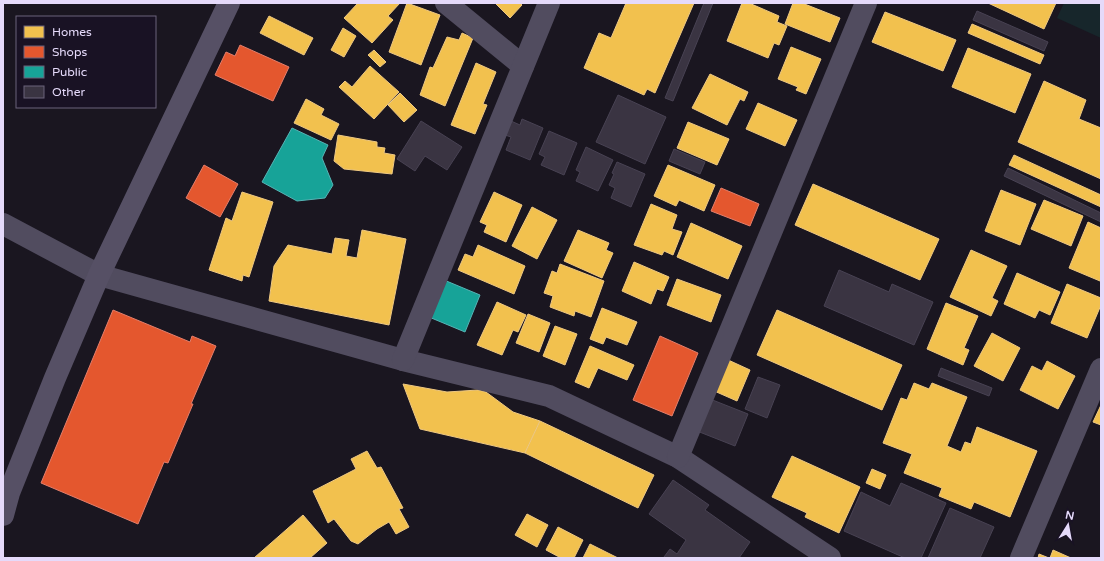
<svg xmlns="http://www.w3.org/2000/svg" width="1104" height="561" font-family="'Varela Round',sans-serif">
<rect width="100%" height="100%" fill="#1a1620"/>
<polygon fill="#17262b" points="1064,3 1101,3 1101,38 1057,18"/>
<g fill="#f2c14e" stroke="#eec882">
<polygon points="358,3 400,3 388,16 393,20 372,43 344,18"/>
<polygon points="407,3 440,15 421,65 389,52"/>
<polygon points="495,3 520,3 522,5 510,18"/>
<polygon points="626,3 694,3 655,93 647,89 644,95 584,68 599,33 611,38"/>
<polygon points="742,3 749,3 779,16 777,22 787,26 779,45 774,43 768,58 727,41"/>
<polygon points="793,3 802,3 840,18 830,42 785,24"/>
<polygon points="988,3 1056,3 1044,29"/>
<polygon points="885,12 956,40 943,71 872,42"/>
<polygon points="269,16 313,38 304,55 260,33"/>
<polygon points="972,24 1044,55 1040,64 968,33"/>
<polygon points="343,28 356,36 344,57 331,50"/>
<polygon points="462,33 473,38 445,106 420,95 430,67 433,68 447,37 459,40"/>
<polygon points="791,47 821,59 806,94 796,90 798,87 778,79"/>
<polygon points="968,48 1031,74 1015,113 952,87"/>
<polygon points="374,50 386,62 380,67 368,55"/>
<polygon points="476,63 496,72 483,104 487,105 475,134 451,125"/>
<polygon points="370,66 399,92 374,119 339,87 345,81 352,87"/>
<polygon points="710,74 748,92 744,101 740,99 727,125 692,108"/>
<polygon points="1044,81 1086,100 1079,119 1101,128 1101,179 1018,142"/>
<polygon points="400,93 417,110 404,122 388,105"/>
<polygon points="306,99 324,109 321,115 339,124 331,140 294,123"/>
<polygon points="758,103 797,120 785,146 746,129"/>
<polygon points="688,122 729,139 717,165 677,148"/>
<polygon points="338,135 377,142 377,147 385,148 384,153 395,155 392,174 344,169 334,161"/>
<polygon points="1014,155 1101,195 1101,207 1009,165"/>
<polygon points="668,165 715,185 704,211 679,200 676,206 654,196"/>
<polygon points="813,184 939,239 920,280 795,225"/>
<polygon points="1001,190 1036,204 1020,245 985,231"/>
<polygon points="242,192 273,202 249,277 243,275 242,281 209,270 226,218 232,221"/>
<polygon points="494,192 522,205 506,242 484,232 487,225 480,222"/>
<polygon points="1044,200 1083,216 1071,246 1031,229"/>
<polygon points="651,204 677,215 672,229 682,232 673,255 664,251 662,255 634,245"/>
<polygon points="532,207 557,220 537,259 512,246"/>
<polygon points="1088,222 1101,228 1101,279 1100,281 1069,268"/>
<polygon points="691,223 742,246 728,279 677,257"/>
<polygon points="362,230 406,239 389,325 269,301 274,266 288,245 332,254 335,238 349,240 346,256 357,258"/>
<polygon points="578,230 609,243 606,250 613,253 602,278 564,261"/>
<polygon points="478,245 525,266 514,294 458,270 465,254 473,257"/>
<polygon points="971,250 1007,266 992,298 998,301 991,316 950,297"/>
<polygon points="634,262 669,277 663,291 657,289 651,304 622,291"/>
<polygon points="560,264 604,281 591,317 575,311 574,316 550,307 553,296 544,293 552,271 557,273"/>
<polygon points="1017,273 1060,292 1050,315 1039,310 1035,318 1004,304"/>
<polygon points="677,279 721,295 711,322 667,305"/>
<polygon points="1067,284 1101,298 1101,305 1087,338 1051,323"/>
<polygon points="497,302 526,315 518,332 513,330 502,355 477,345"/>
<polygon points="946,303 978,316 964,348 969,350 963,365 927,349"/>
<polygon points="602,308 637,322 627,345 606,337 603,344 590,339"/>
<polygon points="777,310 902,365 882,410 757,355"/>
<polygon points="528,314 550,323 539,352 516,343"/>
<polygon points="555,326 577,334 565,365 543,356"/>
<polygon points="992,333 1020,348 1003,381 974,366"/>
<polygon points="590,346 634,365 627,380 598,368 589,388 575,382"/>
<polygon points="726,359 750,370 737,401 712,390"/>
<polygon points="1047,361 1075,376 1058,409 1020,390 1032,366 1042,371"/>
<polygon points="914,383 929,389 932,383 967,397 947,446 961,452 965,442 971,444 977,427 1037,451 1010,517 974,502 971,509 939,496 942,488 904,473 912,454 883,443 901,398 907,400"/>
<polygon points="403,384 447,392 478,390 486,392 513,412 540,421 525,453 420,429"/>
<polygon points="1101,405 1101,425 1093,422"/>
<polygon points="540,421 654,475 638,508 525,453"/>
<polygon points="367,451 377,468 381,467 403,508 399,509 409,527 396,534 389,522 377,529 358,544 351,541 334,519 328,523 313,491 356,469 351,459"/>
<polygon points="792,456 860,487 839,533 805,517 807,513 772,497"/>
<polygon points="872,469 886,475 880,489 866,483"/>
<polygon points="527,514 548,525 537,547 515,535"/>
<polygon points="303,515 327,543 310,558 254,558"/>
<polygon points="558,527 583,540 574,558 561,558 546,550"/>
<polygon points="590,544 618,558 583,558"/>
<polygon points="1053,550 1071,558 1050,558"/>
<polygon points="1039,554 1049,558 1038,558"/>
</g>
<g fill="#e4572e" stroke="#e47e6b">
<polygon points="240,45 289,67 273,101 215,75 226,52 235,56"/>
<polygon points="204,165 238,184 220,217 186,198"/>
<polygon points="721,188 759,204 750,226 711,211"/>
<polygon points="113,310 190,342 192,336 216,346 191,404 193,404 168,463 164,462 138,524 41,483"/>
<polygon points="660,336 698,353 672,416 633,400"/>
</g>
<g fill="#17a398" stroke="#55b4b5">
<polygon points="292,128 328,145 322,158 333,185 325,198 297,201 262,182"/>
<polygon points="444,280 480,295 465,332 429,317"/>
</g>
<g fill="#3a3442" stroke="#484253">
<polygon points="704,3 713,3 673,101 665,98"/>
<polygon points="977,11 1048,42 1044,51 973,20"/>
<polygon points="618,95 666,117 645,164 596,142"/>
<polygon points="522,119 543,128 530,160 506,150 511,137 505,135 511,121 520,125"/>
<polygon points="421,121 462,147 447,170 425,156 415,171 397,159"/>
<polygon points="549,131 577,143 564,175 541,165 545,157 539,154"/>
<polygon points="586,147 613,160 598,191 576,181 580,172 576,170"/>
<polygon points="674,149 705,162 700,174 669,161"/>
<polygon points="617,162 645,174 631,207 611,198 615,188 609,185 614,174 612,173"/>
<polygon points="1008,168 1101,213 1101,222 1004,176"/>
<polygon points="839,270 889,292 892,284 933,302 914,345 824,306"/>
<polygon points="941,368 992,388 989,396 938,376"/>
<polygon points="758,377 780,385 767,418 745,409"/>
<polygon points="710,399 748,414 735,446 697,431"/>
<polygon points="673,480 709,505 705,510 750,542 739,558 666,558 664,557 670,549 677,554 686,540 649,514"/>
<polygon points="901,483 946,503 921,558 905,558 844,531 861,492 890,506"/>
<polygon points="950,508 994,527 980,558 928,558"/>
</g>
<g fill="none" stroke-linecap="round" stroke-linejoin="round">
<g stroke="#514c5f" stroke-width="22">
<polyline points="446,3 523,66"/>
<polyline points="3,224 99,275 403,360 549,396 678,457 830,558"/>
<polyline points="403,360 549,3"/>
<polyline points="678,457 866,3"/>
<polyline points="1021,558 1101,369"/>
</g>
<polyline stroke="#565065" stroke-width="22" points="3,515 9,493 55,378 99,275 229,3"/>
</g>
<rect width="1104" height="561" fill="none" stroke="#e5dafa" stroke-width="8"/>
<rect x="16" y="16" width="140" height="92" fill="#191224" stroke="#6b627a"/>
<rect x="24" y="26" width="20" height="12" fill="#f2c14e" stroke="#6b627a"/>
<text x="52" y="36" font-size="12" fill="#e5dafa">Homes</text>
<rect x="24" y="46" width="20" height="12" fill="#e4572e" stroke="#6b627a"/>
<text x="52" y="56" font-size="12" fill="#e5dafa">Shops</text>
<rect x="24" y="66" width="20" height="12" fill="#17a398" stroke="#6b627a"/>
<text x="52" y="76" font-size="12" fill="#e5dafa">Public</text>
<rect x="24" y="86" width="20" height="12" fill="#3a3442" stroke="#6b627a"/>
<text x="52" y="96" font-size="12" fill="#e5dafa">Other</text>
<g transform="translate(1068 525) rotate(11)" stroke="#191224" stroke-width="3" paint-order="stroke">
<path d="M0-3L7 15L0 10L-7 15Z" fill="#e5dafa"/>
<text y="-6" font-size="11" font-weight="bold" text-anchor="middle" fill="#e5dafa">N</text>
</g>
</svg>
